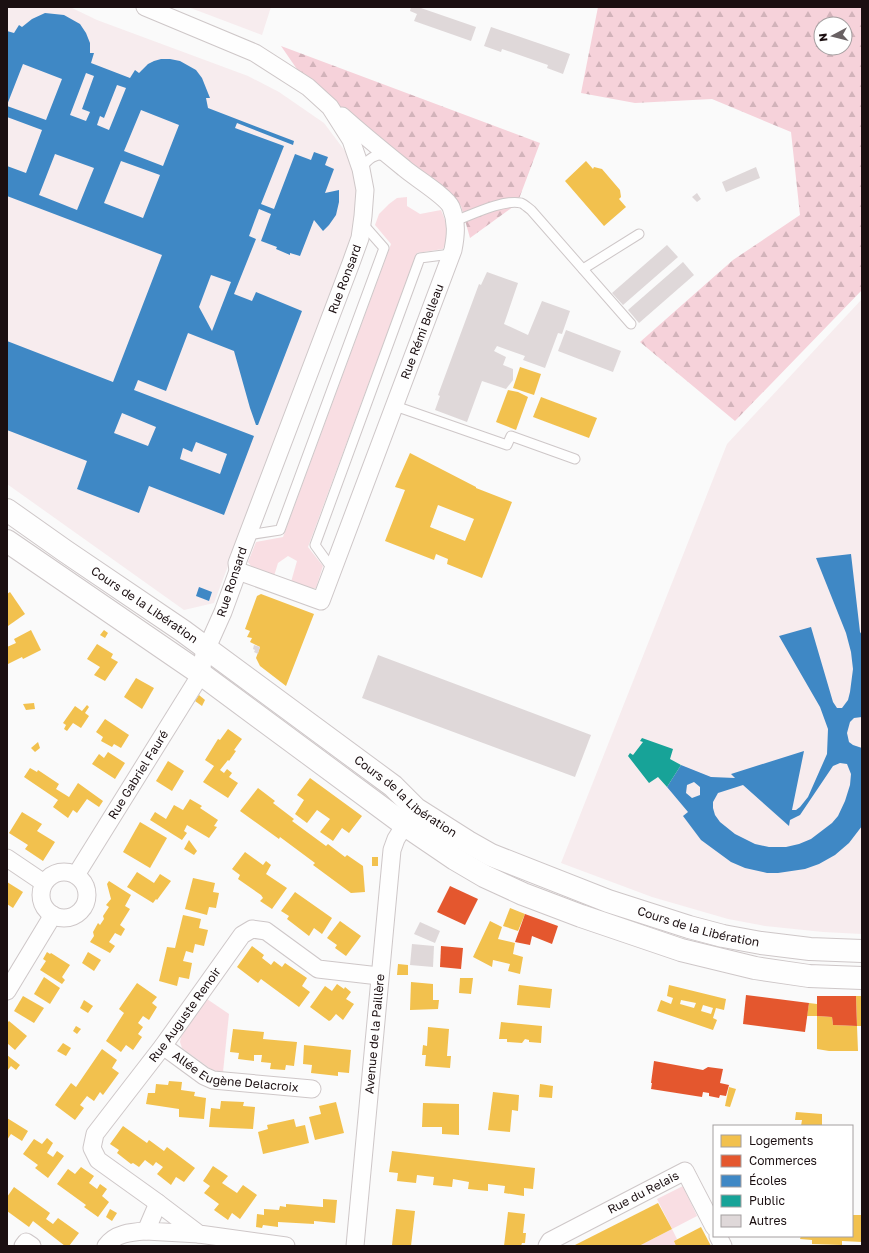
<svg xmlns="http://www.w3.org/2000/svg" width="869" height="1253" font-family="'Golos Text',sans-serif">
<defs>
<pattern id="forest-firs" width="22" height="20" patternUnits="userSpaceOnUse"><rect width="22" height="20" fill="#f6d2da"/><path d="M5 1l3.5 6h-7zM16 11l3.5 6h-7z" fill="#d2b3ba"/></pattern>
</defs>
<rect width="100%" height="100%" fill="#fafafa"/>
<g fill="#f7ecee">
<polygon points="7,7 70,7 97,20 248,76 279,92 324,123 348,155 356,182 356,214 351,242 214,603 184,610 7,484"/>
<polygon points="188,7 271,7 262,35"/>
<polygon points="862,299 862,934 823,932 765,926 728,919 652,897 561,863 727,444"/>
</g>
<g fill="#f9dee3">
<path d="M407,197V206L420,214L441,210C447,223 450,235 443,249L417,253L308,547L323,566L316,588L310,589L291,582L297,561L288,556L278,563L274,576L251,566L248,562L256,542L283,537L391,244L375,225L379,214L389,204L397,198Z"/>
<polygon points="207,999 229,1014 223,1072 212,1070 182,1048 180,1042 181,1037"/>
<polygon points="683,1186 697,1216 672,1229 677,1239 674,1241 676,1246 639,1246 672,1229 657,1199"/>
</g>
<g fill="url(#forest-firs)" fill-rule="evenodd">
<path d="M598,7H862V290L735,421L640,342L733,260L800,215L791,132L712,99L635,103L581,93ZM821,24H845V48H821Z"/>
<polygon points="281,46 540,143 517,204 470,238 461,206 301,75"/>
</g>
<g fill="#f2c14e" fill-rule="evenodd">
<polygon points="586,161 593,169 594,167 602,169 620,190 621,197 619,199 626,207 604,226 565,181"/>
<polygon points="520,367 541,374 534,395 513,388"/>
<polygon points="508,390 518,392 528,397 516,430 496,422"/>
<polygon points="541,397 597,418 589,438 533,417"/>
<path d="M410,453L476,487V488L512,502L482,578L447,564L448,559L436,554L434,560L385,541L405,490L395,487ZM438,505L474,519L465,541L430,527Z"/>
<polygon points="10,592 25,614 8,626 7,594"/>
<polygon points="261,594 314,614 286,686 260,666 256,658 260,647 250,642 252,638 247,637 250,631 245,629 257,596"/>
<polygon points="31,630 41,650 23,659 22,657 8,664 7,647 16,643 14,639"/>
<polygon points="104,630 108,633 105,638 100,635"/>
<polygon points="97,644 113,654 111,658 118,662 105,681 94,675 100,667 87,659"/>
<polygon points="136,678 154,688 142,709 124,697"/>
<polygon points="199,695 205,700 202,706 195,701"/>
<polygon points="34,703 35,709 26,710 23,704"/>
<polygon points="87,705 89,707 85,713 89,716 81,728 73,723 67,731 64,729 66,725 63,723 75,706 82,711"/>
<polygon points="105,719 129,735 121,748 114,744 112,747 101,741 103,737 96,732"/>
<polygon points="228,729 242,739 234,750 236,751 229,761 228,760 220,770 224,773 227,769 232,773 229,777 238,783 228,798 203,782 214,766 205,760 218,739 220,740"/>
<polygon points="38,742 40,748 35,752 31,748"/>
<polygon points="108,752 125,763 115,779 92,764 99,754 104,758"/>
<polygon points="168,761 184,771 172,791 156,781"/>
<polygon points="30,768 37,772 38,770 59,784 56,789 69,797 78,783 103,801 99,807 87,799 77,813 73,810 68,818 53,807 58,800 24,777"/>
<polygon points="310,778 362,816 349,833 342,828 333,841 320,832 330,819 317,810 307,823 295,814 304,800 297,795"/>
<polygon points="258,788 275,801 273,803 294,819 292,821 326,846 328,844 345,857 347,855 363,866 365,892 351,893 313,865 315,863 280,837 279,839 240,811"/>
<polygon points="190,799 202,806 200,808 218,820 214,826 217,827 209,838 187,825 184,831 187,833 182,840 150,820 155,812 166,819 174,805 183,810"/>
<polygon points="22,812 42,824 37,831 55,842 43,861 25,849 28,845 9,833"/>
<polygon points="140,822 167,838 150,868 123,852"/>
<polygon points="189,840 197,851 194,855 184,849"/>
<polygon points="245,852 263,865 266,861 271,865 266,874 287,888 272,909 260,901 263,898 261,895 238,879 240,875 232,869"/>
<rect x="372" y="857" width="6" height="9"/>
<polygon points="137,872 154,883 160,874 171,881 157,900 156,899 153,903 127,887"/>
<polygon points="193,878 215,883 213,892 219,893 216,908 209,907 207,915 185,909"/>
<polygon points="109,881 131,895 125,906 130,909 120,925 125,929 121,936 115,933 109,942 115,946 110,953 90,942 94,936 93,932 98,923 100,925 104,919 103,916 109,907 106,905 111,899 107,884"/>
<polygon points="7,882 23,892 13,908 7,904"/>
<polygon points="295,892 332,918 322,934 314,928 309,936 287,919 289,916 281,911"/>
<polygon points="510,908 525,914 518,931 503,926"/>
<polygon points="183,915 201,919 199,928 208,930 204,946 195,944 193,953 186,951 183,961 192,963 189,979 179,977 177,986 159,981 167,947 175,948"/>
<polygon points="340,921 361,936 346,956 335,948 337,945 327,938"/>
<polygon points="490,921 502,927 498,939 515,943 513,954 523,957 520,974 508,971 510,964 493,960 492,967 473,957"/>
<polygon points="252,946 264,955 262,958 271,965 274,961 282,967 285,963 307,978 302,986 310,992 299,1007 261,979 258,983 237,967"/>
<polygon points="47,952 50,954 51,953 70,965 62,977 65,980 62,984 40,970 46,961 43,959"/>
<polygon points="88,952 101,960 94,971 82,963"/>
<polygon points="398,964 408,965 408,975 397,975"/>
<polygon points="44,977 60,988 50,1004 34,994"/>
<polygon points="460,978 473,978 471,994 459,993"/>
<polygon points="411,982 433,984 433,1000 439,1000 438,1009 410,1010"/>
<polygon points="137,983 157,997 152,1003 157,1007 149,1020 143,1016 138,1023 143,1027 138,1034 142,1037 133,1050 126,1045 121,1052 106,1041 124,1013 119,1009"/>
<polygon points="337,984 344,989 345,987 351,992 346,999 354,1004 343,1020 336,1014 331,1020 329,1021 310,1007 325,986 332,991"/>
<polygon points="519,985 552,989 550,1008 517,1005"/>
<path d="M669,985L726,999L724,1010L716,1008L713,1018L717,1020L713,1030L657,1011L661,1000L671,1004L673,998L667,996ZM681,1000L696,1003L694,1008L680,1004ZM703,1005L713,1008L711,1014L701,1011Z"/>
<polygon points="23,996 44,1008 34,1023 14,1011"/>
<polygon points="856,996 862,996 862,1026 857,1026"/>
<polygon points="84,1000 93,1006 88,1013 80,1008"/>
<polygon points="809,1003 817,1004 817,1016 832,1017 833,1025 857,1026 858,1051 829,1051 817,1049 817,1016 807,1016"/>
<polygon points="9,1021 27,1036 15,1050 7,1043 7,1023"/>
<polygon points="501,1022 542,1026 541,1043 529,1042 529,1040 525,1039 522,1043 507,1042 507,1039 499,1039"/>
<polygon points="76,1026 81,1029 77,1034 73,1031"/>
<polygon points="428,1027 449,1029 447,1056 451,1056 450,1068 425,1066 426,1055 422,1055 423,1045 427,1046"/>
<polygon points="233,1029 264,1032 263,1039 297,1042 294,1066 286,1065 285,1070 270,1069 271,1063 261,1062 262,1055 254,1055 254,1061 238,1059 239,1053 230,1052"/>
<polygon points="63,1043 71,1048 66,1056 57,1051"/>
<polygon points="304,1045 351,1050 349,1073 338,1072 338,1076 311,1073 312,1065 303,1064"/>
<polygon points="102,1049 117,1060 112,1068 119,1073 103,1095 100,1092 94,1101 87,1096 80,1105 84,1108 75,1120 55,1105 71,1083 76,1087"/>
<polygon points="7,1055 20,1065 16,1070 11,1066 7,1071"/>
<polygon points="169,1081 182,1082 181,1090 195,1092 194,1096 206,1098 204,1119 179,1117 179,1109 146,1104 148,1093 155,1093 156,1084 168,1085"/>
<polygon points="540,1084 553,1086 552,1098 539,1097"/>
<polygon points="729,1087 736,1089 730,1107 725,1106"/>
<polygon points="493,1092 519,1095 518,1111 512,1110 510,1132 488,1130"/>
<polygon points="221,1101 244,1102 243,1106 255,1107 253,1129 209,1127 211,1108 220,1109"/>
<polygon points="336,1102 344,1133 315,1140 309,1117 321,1114 319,1106"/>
<polygon points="423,1103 459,1104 459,1135 442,1134 442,1127 422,1127"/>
<polygon points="796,1112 822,1114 822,1126 801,1126 802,1120 795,1120"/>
<polygon points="7,1118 28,1131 22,1141 11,1134 7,1140"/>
<polygon points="294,1119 296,1127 305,1125 309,1143 263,1154 258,1132 268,1129 267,1125"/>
<polygon points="123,1126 147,1143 149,1140 164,1151 167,1147 195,1168 184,1182 176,1177 171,1185 157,1174 163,1167 156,1162 153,1166 145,1160 139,1167 133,1163 131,1164 117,1153 119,1150 110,1144"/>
<polygon points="47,1138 53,1143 47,1153 53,1157 57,1151 64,1156 48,1178 35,1168 38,1165 23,1154 34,1139 42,1144"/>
<polygon points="392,1151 535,1168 533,1189 524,1188 524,1196 504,1193 505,1186 488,1184 488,1191 468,1189 469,1182 453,1179 452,1187 433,1185 434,1177 425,1176 417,1175 416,1183 397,1181 398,1173 389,1172"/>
<polygon points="213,1166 228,1176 222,1183 237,1193 243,1185 257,1195 240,1219 232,1213 228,1220 214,1210 219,1204 204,1193 210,1186 203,1181"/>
<polygon points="81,1167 94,1176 89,1183 97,1189 100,1184 107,1189 102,1196 109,1202 98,1217 84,1207 86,1205 57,1184 68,1169 75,1174"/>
<polygon points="14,1187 50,1213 46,1219 53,1224 58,1218 79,1233 69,1246 65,1246 33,1221 29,1227 7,1211 7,1197"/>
<polygon points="323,1199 337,1200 335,1223 314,1221 314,1224 278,1222 278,1227 263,1225 262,1228 256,1227 257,1214 264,1215 264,1209 279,1210 280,1206 286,1207 286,1204 323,1207"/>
<polygon points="658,1203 672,1229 639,1246 573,1246"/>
<polygon points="110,1209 117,1213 112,1221 106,1217"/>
<polygon points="396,1209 415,1211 411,1246 392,1245"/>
<polygon points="508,1212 525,1214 523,1233 526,1233 525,1243 522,1243 521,1246 504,1246"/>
<polygon points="852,1215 862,1215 862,1242 842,1241 842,1245 812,1244 812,1240 800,1239 801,1236 852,1236"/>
<polygon points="701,1227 711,1246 676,1246 674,1241"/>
</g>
<g fill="#e4572e">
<polygon points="450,886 478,899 465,925 437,912"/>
<polygon points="525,914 558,926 552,944 532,936 530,945 515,942"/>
<polygon points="441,946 463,948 461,969 440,967"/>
<polygon points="746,995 809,1003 805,1032 743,1024"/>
<polygon points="817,996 856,996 857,1026 833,1025 832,1017 817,1016"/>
<polygon points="654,1061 703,1070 708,1067 723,1069 720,1083 729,1085 726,1096 720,1095 719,1098 709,1096 709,1093 703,1092 702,1097 651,1089 652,1083 651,1083"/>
</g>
<g fill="#3f88c5" fill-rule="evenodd">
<path d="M45,13L64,15L80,24L86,33L90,43V53H94L91,63L130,78L135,70L139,73L148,64L154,61L161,59H170L180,61L196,70L202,78L210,98H206L208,108L294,141L293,145L237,123L235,128L284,146L261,204L274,209L295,154L311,160L314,152L328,157L325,165L334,169L325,193L339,190V202L336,215L329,225L323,231L314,220L300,256L290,253V255L276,249L277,247L261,241L271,214L259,209L249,236L256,239L234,294L252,301L256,292L302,311L258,425H256L250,408L234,351L188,333L166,391L138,380L134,390L254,436L224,515L149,486L139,513L77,489L87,461L7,430V341L113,382L162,255L7,196V166L26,173L42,130L7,117V106L46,120L62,79L23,64L7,105V31L14,33L19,25L22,27L32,19ZM86,73L94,76L82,109L90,112L86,121L70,115ZM117,85L126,88L109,130L97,125L100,116L104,118ZM141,110L179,125L163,166L124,151ZM55,154L94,168L77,210L39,195ZM121,161L160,175L143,218L104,203ZM211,275L231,282L212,331L199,307ZM122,413L156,427L148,446L114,433ZM196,442L227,454L220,474L180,459L183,448L192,452Z"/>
<path d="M851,554L860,632L862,635V717L854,718L850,722L847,733L849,742L853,745L862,748V826L849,843L835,855L819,864L805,869L778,873H767L745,868L731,862L701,840L683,816L688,812L667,787L681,765L711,777L735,778L731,774L804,751L792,810H796L800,807L808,797L827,754L828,729L820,707L779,636L811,627L833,702L837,708H842L848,700L850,692L853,669L851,652L846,633L816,558ZM840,763L847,764L851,774L850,785L845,801L838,816L832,823L811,839L799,844L786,847H769L755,844L735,834L720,822L715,815L713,808V802L718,793L743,785L789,826L790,820L800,815L833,766ZM694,782L700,787V795L692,798L686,793L687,785Z"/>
<polygon points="199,587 212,592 209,601 196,596"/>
</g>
<polygon fill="#17a398" points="642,738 673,749 670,759 681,765 667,787 658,777 649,783 628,756 630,753 633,755 643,742 640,741"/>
<g fill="#dfd8d9">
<polygon points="411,7 418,7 476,27 471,41 414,21 417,14 410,11"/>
<polygon points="491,27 570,54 563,74 547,68 548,65 502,49 501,52 484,46"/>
<polygon points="756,167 760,178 726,192 722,182"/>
<polygon points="697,193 701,199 697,202 692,197"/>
<polygon points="667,245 678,257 623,305 612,293"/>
<polygon points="683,262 694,275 639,323 628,310"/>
<polygon points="487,272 518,283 504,324 528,335 542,301 570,311 562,334 558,333 545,368 523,360 525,356 497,346 494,351 506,357 503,365 513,369 513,380 506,389 482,381 467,422 435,410 440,396 438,395 479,284 481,285"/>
<polygon points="566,330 621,351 613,372 558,351"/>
<polygon points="254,645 260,647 258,654 254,652 255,650 253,649"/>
<polygon points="378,655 591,735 575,777 362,698"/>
<polygon points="420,922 440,931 435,943 414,934"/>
<polygon points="412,944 434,946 433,967 410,965"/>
</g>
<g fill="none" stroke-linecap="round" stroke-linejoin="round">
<defs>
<g id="service">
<path d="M361,169C368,159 375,153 387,155"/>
<path d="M455,221C471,215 503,199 521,203C524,204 528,208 531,210L631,324"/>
<polyline points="583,269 639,234"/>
<polyline points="395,406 507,445 511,436 575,459"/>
<polyline points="248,535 280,530 384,248 362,223"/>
<polyline points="333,570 315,545 420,258 451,254"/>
</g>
<g id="minor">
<path id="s1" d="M238,571L321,601L453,250C456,235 457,222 451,207C446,196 414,177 404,168C383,151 362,134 342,116"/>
<polyline points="7,858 44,883"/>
<circle cx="64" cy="895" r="23"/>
<path id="s2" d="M76,875L201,674L205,647L210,641L223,612L238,571L237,563L351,263L360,238L363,216L365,190L361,169L351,140L330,107L308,87L255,53L145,7"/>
<polyline points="7,991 53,915"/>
<path id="s3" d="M163,1046L204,1076L213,1080L312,1089"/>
<polyline points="158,1203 146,1231 199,1234"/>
<polyline points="718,1236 723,1246"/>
<polyline points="23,1246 26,1242 32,1246"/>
<path d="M106,1246C115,1233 132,1232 146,1231"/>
<path id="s4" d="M286,1246L199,1234L158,1203L98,1160L92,1148L95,1134L163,1046L242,935L252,929L266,931L318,969L379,976"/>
<path id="s5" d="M355,1246L392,850L396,839L411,815"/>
<path id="s6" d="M547,1246L550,1241L685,1171L714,1227"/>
</g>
<g id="secondary">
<path id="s7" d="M7,510L65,551L183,631L393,786L416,809L468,842L491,855L608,901L689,927L723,936L761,943L810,949L862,951"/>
<polyline points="7,541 201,674 405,825 455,859 484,876 523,894 581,916 681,950 755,968 809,976 862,978"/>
</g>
</defs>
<use href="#service" stroke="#cec7c8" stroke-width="11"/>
<use href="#minor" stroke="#cec7c8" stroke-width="19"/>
<use href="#secondary" stroke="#cec7c8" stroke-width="24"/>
<use href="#service" stroke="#fefefe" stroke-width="9"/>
<use href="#minor" stroke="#fefefe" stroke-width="17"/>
<use href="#secondary" stroke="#fefefe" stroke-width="22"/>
</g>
<g text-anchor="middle" stroke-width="4" stroke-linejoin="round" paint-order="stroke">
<g font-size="12" fill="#1b0f11" stroke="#fff">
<text dy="4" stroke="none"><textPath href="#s2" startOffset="659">Rue Ronsard</textPath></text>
<text dy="4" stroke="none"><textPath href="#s1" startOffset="376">Rue Rémi Belleau</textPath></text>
<text transform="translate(232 582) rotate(-72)" y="4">Rue Ronsard</text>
<text dy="4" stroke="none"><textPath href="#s7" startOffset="167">Cours de la Libération</textPath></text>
<text dy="4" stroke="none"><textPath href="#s2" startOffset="118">Rue Gabriel Fauré</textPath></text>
<text dy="4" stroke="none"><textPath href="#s7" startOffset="491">Cours de la Libération</textPath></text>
<text dy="4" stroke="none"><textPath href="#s7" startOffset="815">Cours de la Libération</textPath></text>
<text dy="4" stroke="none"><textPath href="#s4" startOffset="390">Rue Auguste Renoir</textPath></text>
<text dy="4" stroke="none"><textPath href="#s5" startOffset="213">Avenue de la Paillère</textPath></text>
<text dy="4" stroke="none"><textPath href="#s3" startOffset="80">Allée Eugène Delacroix</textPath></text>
<text dy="4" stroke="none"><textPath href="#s6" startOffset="111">Rue du Relais</textPath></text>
</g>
</g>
<rect width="869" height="1253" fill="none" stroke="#1b0f11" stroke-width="16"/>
<rect x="713" y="1125" width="140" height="112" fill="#ffffff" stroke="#a49fa0"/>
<rect x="721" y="1135" width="20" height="12" fill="#f2c14e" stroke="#a49fa0"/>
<text x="749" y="1145" font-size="12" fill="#1b0f11">Logements</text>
<rect x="721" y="1155" width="20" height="12" fill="#e4572e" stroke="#a49fa0"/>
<text x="749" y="1165" font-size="12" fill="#1b0f11">Commerces</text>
<rect x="721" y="1175" width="20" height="12" fill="#3f88c5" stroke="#a49fa0"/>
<text x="749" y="1185" font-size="12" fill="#1b0f11">Écoles</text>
<rect x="721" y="1195" width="20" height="12" fill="#17a398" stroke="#a49fa0"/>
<text x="749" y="1205" font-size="12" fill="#1b0f11">Public</text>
<rect x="721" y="1215" width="20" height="12" fill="#dfd8d9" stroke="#a49fa0"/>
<text x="749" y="1225" font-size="12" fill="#1b0f11">Autres</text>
<g transform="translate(833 36) rotate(263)"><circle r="19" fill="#ffffff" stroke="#a49fa0"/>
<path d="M0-3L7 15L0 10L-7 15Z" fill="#696163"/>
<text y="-6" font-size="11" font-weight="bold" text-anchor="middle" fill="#1b0f11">N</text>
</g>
</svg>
